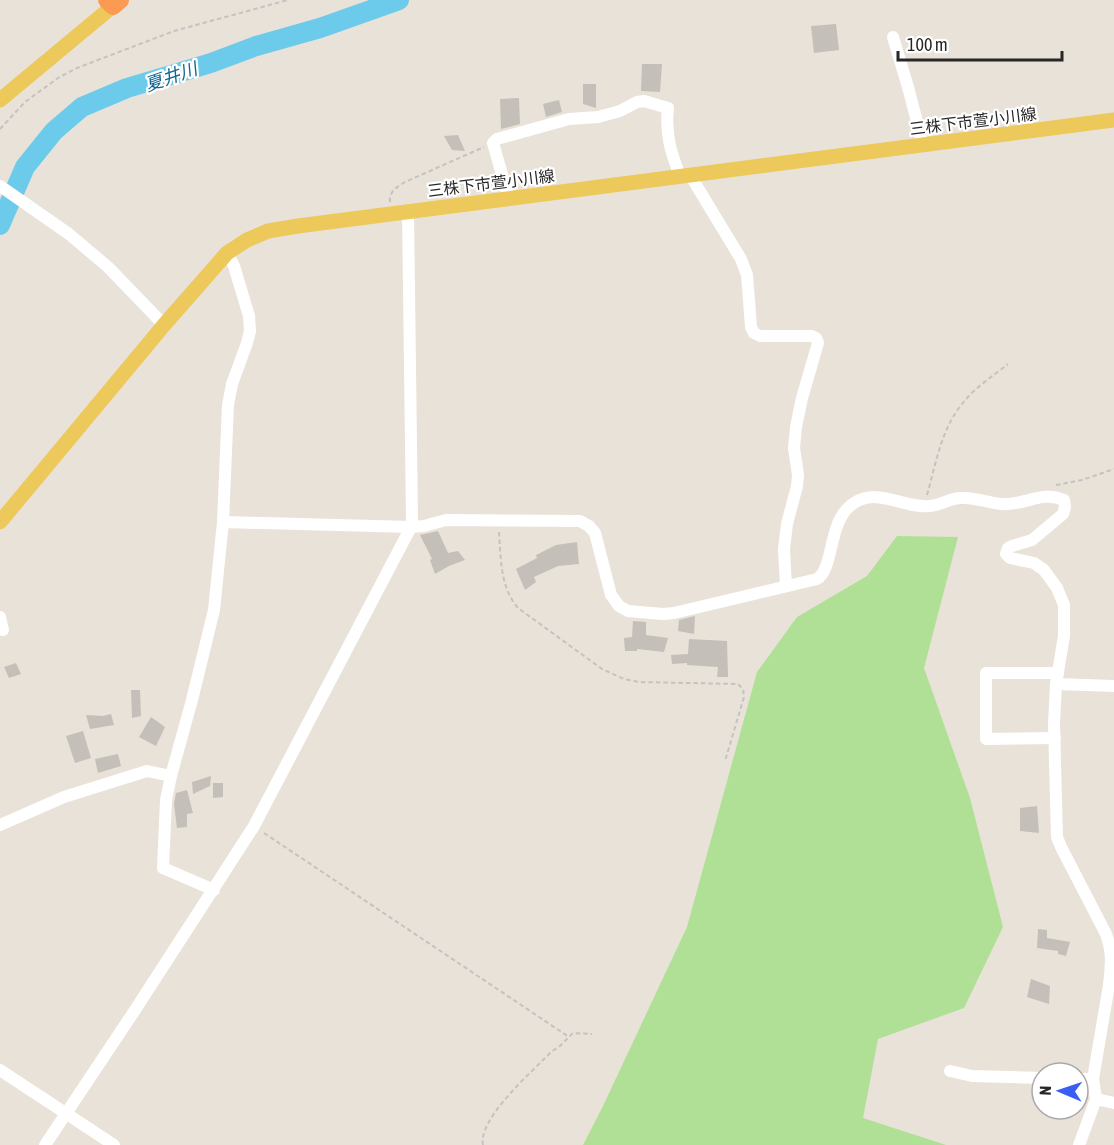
<svg xmlns="http://www.w3.org/2000/svg" width="1114" height="1145" font-family="'Asap Condensed','Noto Sans JP',sans-serif">
<rect width="100%" height="100%" fill="#e9e2d8"/>
<polygon fill="#afe095" points="897,536 958,537 924,668 970,798 1003,927 964,1008 878,1039 863,1118 946,1145 583,1145 603,1106 687,927 757,672 797,617 867,576"/>
<g fill="none" stroke-linecap="round" stroke-linejoin="round">
<polyline stroke="#6ccaeb" stroke-width="20" points="0,225 25,167 54,131 82,107 127,88 211,63 256,46 320,28 399,0"/>
</g>
<g fill="#c4bfb8">
<polygon points="836,24 839,50 814,53 811,26"/>
<polygon points="642,64 662,64 660,92 641,91"/>
<polygon points="583,84 596,84 596,108 583,104"/>
<polygon points="519,98 520,124 501,129 500,99"/>
<polygon points="559,100 562,112 546,117 543,104"/>
<polygon points="458,135 465,151 452,150 444,136"/>
<polygon points="438,531 448,553 458,551 465,560 449,566 435,574 430,560 432,559 420,535"/>
<polygon points="577,542 579,564 558,566 534,577 536,582 525,590 516,569 537,558 536,555 556,545"/>
<polygon points="695,616 694,634 678,631 679,620"/>
<polygon points="633,621 646,622 646,635 668,638 664,652 637,649 637,651 625,651 624,638 632,637"/>
<polygon points="689,639 727,641 728,677 717,677 718,667 687,665 687,663 672,664 671,655 688,654"/>
<polygon points="16,663 21,674 9,678 4,667"/>
<polygon points="131,690 140,690 141,716 132,718"/>
<polygon points="111,714 114,725 90,729 86,715 103,716"/>
<polygon points="151,717 165,727 156,746 139,737"/>
<polygon points="83,731 91,758 75,763 66,736"/>
<polygon points="118,754 121,766 98,773 95,759"/>
<polygon points="211,776 210,786 193,794 192,782"/>
<polygon points="213,783 223,783 223,797 213,798"/>
<polygon points="187,790 193,813 187,814 187,827 177,828 174,804 176,793"/>
<polygon points="1037,806 1039,833 1020,831 1020,808"/>
<polygon points="1038,929 1047,930 1047,938 1070,942 1066,956 1058,954 1058,951 1037,948"/>
<polygon points="1031,979 1050,986 1049,1004 1027,997"/>
</g>
<g fill="none" stroke-linecap="round" stroke-linejoin="round">
<g stroke="#c3c3c3" stroke-width="2" stroke-dasharray="4.5 3" stroke-linecap="butt">
<polyline points="0,129 25,102 58,78 77,68 174,31 288,0"/>
<path d="M390,202C389,191 397,187 405,182L484,147"/>
<polyline points="1056,485 1082,480 1114,469"/>
<path d="M927,495C936,463 941,430 962,404C974,388 993,376 1008,364"/>
<path d="M499,532C501,559 500,587 518,608L602,669L624,679L639,682L738,684L743,689L744,697L725,761"/>
<polyline points="264,833 569,1037"/>
<path d="M483,1145C478,1118 533,1071 551,1052L560,1046L573,1033L592,1034"/>
</g>
<g stroke="#fff" stroke-width="12">
<polyline points="893,37 908,87 923,145"/>
<polyline points="690,175 741,259 747,275 751,327 754,333 760,336 812,336 816,338 818,343 802,398 796,427 794,448 798,475 797,486 787,524 784,549 786,586"/>
<polyline points="0,186 69,234 108,267 164,325"/>
<path d="M509,199L493,143L497,139L569,119L598,117L620,111L637,102L644,101L668,108C665,134 671,153 680,176"/>
<path d="M223,522L411,527L424,526L446,520L580,521L589,526L595,533L611,595L619,606L628,611L663,614L674,613L817,579C835,568 827,520 854,503C879,487 904,509 930,506C941,505 950,498 961,498C975,497 988,503 1002,504C1024,506 1042,490 1064,500L1065,507L1063,514L1032,540L1012,546L1008,548L1006,554L1010,558L1034,563L1044,570L1057,588L1064,605V636L1056,684L1054,724L1057,837L1061,847L1106,934C1113,954 1111,964 1109,985"/>
<polyline points="0,617 3,630"/>
<polyline points="1056,684 1114,686"/>
<polyline points="1055,738 986,739 986,673 1058,673"/>
<polyline points="0,825 64,797 147,771 171,776"/>
<polyline points="214,890 163,868 166,800 171,776 192,700 214,610 223,522 228,405 232,384 247,343 250,331 249,316 234,266 227,253"/>
<polyline points="0,1070 114,1145"/>
<polyline points="950,1071 972,1076 1042,1078"/>
<polyline points="1078,1079 1093,1079 1109,985 1114,985"/>
<polyline points="1096,1099 1114,1103"/>
<polyline points="45,1145 137,1007 254,826 411,527 412,520 408,212"/>
<polyline points="1079,1145 1096,1099 1093,1079"/>
</g>
<g stroke="#ecc95a" stroke-width="15">
<polyline points="0,100 113,6"/>
<polyline points="0,522 164,325 227,253 247,240 268,231 298,226 1114,120"/>
</g>
<polyline stroke="#fa9a53" stroke-width="18" points="107,0 113,6 120,0"/>
</g>
<g text-anchor="middle" stroke-width="4.5" stroke-linejoin="round" paint-order="stroke">
<g font-size="16" fill="#272727" stroke="#fff">
<text transform="translate(973 121) rotate(-7)" y="6">三株下市萱小川線</text>
<text transform="translate(491 183) rotate(-7)" y="6">三株下市萱小川線</text>
</g>
<g font-size="18" font-style="italic" fill="#106692" stroke="#fff">
<text transform="translate(171 77) rotate(-19)" y="6">夏井川</text>
</g>
</g>
<g transform="translate(1060 1091) rotate(272)"><circle r="28" fill="#ffffff" stroke="#a9a9a9" stroke-width="1.5"/>
<path d="M0-4.5L10 22L0 15L-10 22Z" fill="#3a5ef5"/>
<text y="-9" font-size="16" font-weight="bold" text-anchor="middle" fill="#272727">N</text>
</g>
<path d="M898 51v9h164v-9" fill="none" stroke="#272727" stroke-width="3"/>
<text x="907" y="51" font-size="18" fill="#272727" stroke="#ffffff" stroke-width="4.5" paint-order="stroke">100 m</text>
</svg>
